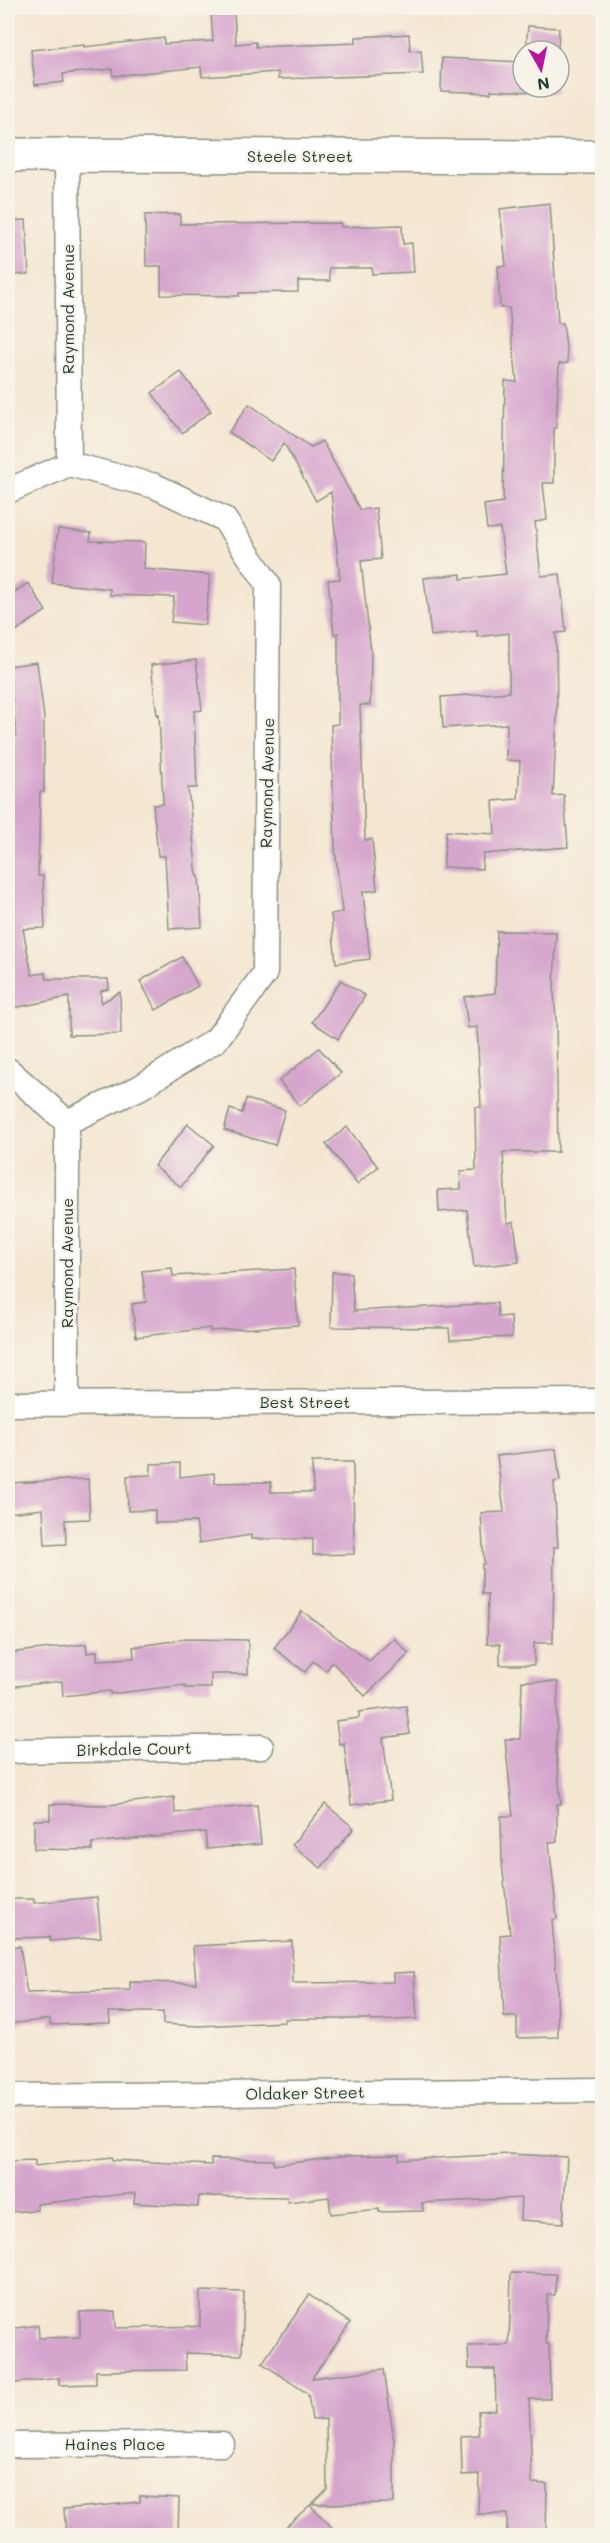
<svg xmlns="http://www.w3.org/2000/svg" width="610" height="2543" font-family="Mali,sans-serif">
<rect width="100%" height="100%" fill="#f7f3e8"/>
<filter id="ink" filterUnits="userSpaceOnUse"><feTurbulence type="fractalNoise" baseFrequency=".0167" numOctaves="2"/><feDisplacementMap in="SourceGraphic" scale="12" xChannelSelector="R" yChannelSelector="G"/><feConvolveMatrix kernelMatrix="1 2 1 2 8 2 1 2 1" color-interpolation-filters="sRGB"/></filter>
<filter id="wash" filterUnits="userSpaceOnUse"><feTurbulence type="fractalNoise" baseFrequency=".008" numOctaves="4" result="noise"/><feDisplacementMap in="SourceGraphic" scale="24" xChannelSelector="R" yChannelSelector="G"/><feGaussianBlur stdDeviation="1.35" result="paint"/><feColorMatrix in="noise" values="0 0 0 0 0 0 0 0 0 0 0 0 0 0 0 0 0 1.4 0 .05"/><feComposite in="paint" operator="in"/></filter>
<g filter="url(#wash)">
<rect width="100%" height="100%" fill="#f4e7d2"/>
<g id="blocks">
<g fill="#d6a5cd">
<polygon points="234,11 236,44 256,42 256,47 356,43 356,37 409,34 410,51 421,50 423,74 278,79 278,72 202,77 201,67 113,76 112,69 63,74 64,82 35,85 31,50 84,45 84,47 164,38 164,44 213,41 211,13"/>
<polygon points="528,26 559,28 558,51 526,51"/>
<polygon points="442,58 523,62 523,87 556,87 556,93 491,90 491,93 441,91"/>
<polygon points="550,203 558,323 563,323 568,363 559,364 556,428 554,428 554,483 543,483 547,520 535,522 541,576 560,574 566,632 556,633 557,717 553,796 564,795 568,847 483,854 482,869 443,867 446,831 495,834 493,801 518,799 520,761 506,760 507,724 443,728 441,697 509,692 509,633 477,637 477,631 431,636 424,578 461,574 461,579 506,574 500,528 487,529 484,505 503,502 505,381 517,382 509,308 500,308 498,266 506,266 500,209"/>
<polygon points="180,214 180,224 341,223 341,227 402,225 403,244 412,243 414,272 372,274 372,268 329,268 330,281 298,281 298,292 239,293 239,296 161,295 161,266 146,266 145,215"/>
<polygon points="26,220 29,274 8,275 8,221"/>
<polygon points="181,372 211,411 182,433 152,393"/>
<polygon points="249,404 311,447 322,441 360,510 376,508 381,559 361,561 371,653 370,705 360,705 365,840 372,839 377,890 363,892 370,959 336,963 331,914 342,912 335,848 331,725 338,724 338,633 334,634 328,580 340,579 331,492 316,501 284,443 271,461 229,432"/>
<polygon points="58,529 91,533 90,541 145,542 144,569 210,575 205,625 171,622 174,597 110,595 110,589 52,583"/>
<polygon points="28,583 46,611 8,636 8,596"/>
<polygon points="196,660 202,710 194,711 197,788 188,788 197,876 199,876 202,927 169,929 165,856 158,856 153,805 163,804 159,714 157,715 151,665"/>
<polygon points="37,662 44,718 44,792 40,792 38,876 43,876 45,928 23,929 32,975 45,973 47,979 108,979 109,989 101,991 101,1003 120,992 121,1034 69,1035 69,997 8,1009 8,962 11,961 8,891 8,802 11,803 10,737 16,736 9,666"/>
<polygon points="497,931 556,932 554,994 556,1018 558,1152 503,1152 507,1223 514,1222 519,1262 474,1267 467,1210 439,1212 438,1190 461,1189 460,1171 476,1170 475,1107 481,1107 477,1027 468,1028 464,997 495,993"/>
<polygon points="182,957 198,986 156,1010 140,981"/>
<polygon points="341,980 365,996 338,1039 312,1022"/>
<polygon points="319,1048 341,1073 300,1106 279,1081"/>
<polygon points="246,1099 285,1110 275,1145 224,1130 230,1109 242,1113"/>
<polygon points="188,1124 214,1145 181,1187 154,1166"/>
<polygon points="347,1127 378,1167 357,1184 326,1144"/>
<polygon points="172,1268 173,1276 294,1269 298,1325 210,1331 210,1328 136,1337 132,1304 146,1302 142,1271"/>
<polygon points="332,1272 351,1273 354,1311 497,1303 498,1317 511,1316 512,1337 450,1340 449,1328 331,1327"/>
<polygon points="556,1449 560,1481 554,1482 558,1547 554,1547 553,1643 534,1643 534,1665 500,1665 500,1644 487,1644 488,1594 482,1594 482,1564 484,1564 481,1513 504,1512 497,1456"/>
<polygon points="312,1462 353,1462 354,1554 313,1555 313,1539 251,1539 251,1535 199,1543 196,1522 155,1523 155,1510 128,1511 127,1476 151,1475 151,1464 180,1463 180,1477 214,1473 215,1483 271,1482 271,1492 313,1492"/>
<polygon points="88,1479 90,1519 65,1520 66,1544 45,1545 43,1509 8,1513 8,1483"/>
<polygon points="302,1611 369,1661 394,1638 409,1654 365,1696 332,1662 326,1671 313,1661 305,1672 274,1648"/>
<polygon points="185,1639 248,1640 248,1674 211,1674 211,1688 185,1688 185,1685 110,1694 110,1691 63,1696 62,1681 8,1687 8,1653 86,1644 87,1653 97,1651 97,1660 134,1658 133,1647"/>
<polygon points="522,1681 558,1682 556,1752 561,1804 557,1804 557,1842 549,1842 557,1919 552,1920 557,1982 558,2037 517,2038 517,2017 504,2017 500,1935 510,1934 502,1863 501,1816 513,1816 505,1739 520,1739"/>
<polygon points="406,1706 410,1734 383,1738 391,1800 351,1805 344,1743 339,1744 336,1721 359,1718 359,1712"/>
<polygon points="174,1797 175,1813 257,1805 261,1844 207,1849 205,1832 92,1843 92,1850 34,1849 34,1820 50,1820 50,1804 108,1805"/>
<polygon points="325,1804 354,1828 321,1868 292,1845"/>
<polygon points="97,1897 101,1937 50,1941 50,1937 8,1938 8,1899 34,1899 34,1903"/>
<polygon points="292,1941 293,1983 393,1982 393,1973 414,1972 417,2019 370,2021 370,2019 285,2019 285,2022 199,2026 163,2024 163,2012 109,2012 110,2023 50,2025 50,2019 8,2024 8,1947 20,1946 27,1993 130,1990 130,1982 196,1983 193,1946"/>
<polygon points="510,2154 567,2157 563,2223 520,2220 521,2198 422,2203 423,2211 379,2212 379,2209 331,2214 329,2197 288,2202 287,2197 199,2196 198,2207 134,2203 135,2193 37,2204 37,2210 8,2212 8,2161 35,2160 35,2166 112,2157 113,2160 211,2165 211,2159 274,2160 274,2165 349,2156 399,2155 399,2160"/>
<polygon points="511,2273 556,2274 555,2295 547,2295 546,2344 549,2344 550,2399 529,2399 532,2483 547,2484 546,2535 507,2535 507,2514 478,2514 479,2474 462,2475 461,2436 479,2435 478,2411 496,2410 495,2369 469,2369 468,2346 509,2345"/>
<polygon points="200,2291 244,2292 242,2355 185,2353 186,2370 96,2371 96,2384 59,2385 59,2378 8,2384 8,2329 38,2325 39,2338 80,2337 80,2312 115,2311 116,2328 200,2326"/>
<polygon points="309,2295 350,2323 312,2378 384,2369 394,2441 394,2503 312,2504 327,2489 326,2419 312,2420 308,2394 262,2363"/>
<polygon points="140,2496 179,2498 178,2535 66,2535 64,2509 140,2502"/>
<polygon points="310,2505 339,2535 277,2535"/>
</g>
</g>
</g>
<g filter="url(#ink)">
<use href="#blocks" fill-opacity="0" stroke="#8a9283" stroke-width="1.5"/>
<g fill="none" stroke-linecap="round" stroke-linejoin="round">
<defs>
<g id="street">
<polyline points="67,155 69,464"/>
<polyline points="8,491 69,464 155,486 224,519 268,584 265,973 216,1040 139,1088 67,1122"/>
<polyline points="8,1070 67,1122"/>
<polyline points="67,1403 67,1122"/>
<polyline points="8,1404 602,1401"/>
<polyline points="8,1751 261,1747"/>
<polyline points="8,2096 602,2090"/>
<polyline points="8,2445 222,2444"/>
</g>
<polyline id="secondary" points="8,155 593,157"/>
</defs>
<use href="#street" stroke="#8a9283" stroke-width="27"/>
<use href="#secondary" stroke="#8a9283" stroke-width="36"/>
<use href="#street" stroke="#fff" stroke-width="24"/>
<use href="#secondary" stroke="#fff" stroke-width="33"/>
</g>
</g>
<g text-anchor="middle" stroke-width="4.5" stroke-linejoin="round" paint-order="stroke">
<g font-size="16" fill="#1f3d34" stroke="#f7f3e8">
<text x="300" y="162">Steele Street</text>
<text transform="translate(68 309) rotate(-90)" y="6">Raymond Avenue</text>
<text transform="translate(267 783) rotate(-89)" y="6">Raymond Avenue</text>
<text transform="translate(67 1263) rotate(-90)" y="6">Raymond Avenue</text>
<text x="305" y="1408">Best Street</text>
<text transform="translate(134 1749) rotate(-1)" y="6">Birkdale Court</text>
<text transform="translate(305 2093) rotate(-1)" y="6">Oldaker Street</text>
<text x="115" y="2450">Haines Place</text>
</g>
</g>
<rect width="610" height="2543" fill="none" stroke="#f7f3e8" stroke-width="30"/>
<g transform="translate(541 69) rotate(171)"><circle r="28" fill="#f7f3e8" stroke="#a1aaa0" stroke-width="1.5"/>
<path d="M0-4.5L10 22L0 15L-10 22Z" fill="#b5179e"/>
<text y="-9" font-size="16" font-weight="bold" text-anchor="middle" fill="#1f3d34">N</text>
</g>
</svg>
